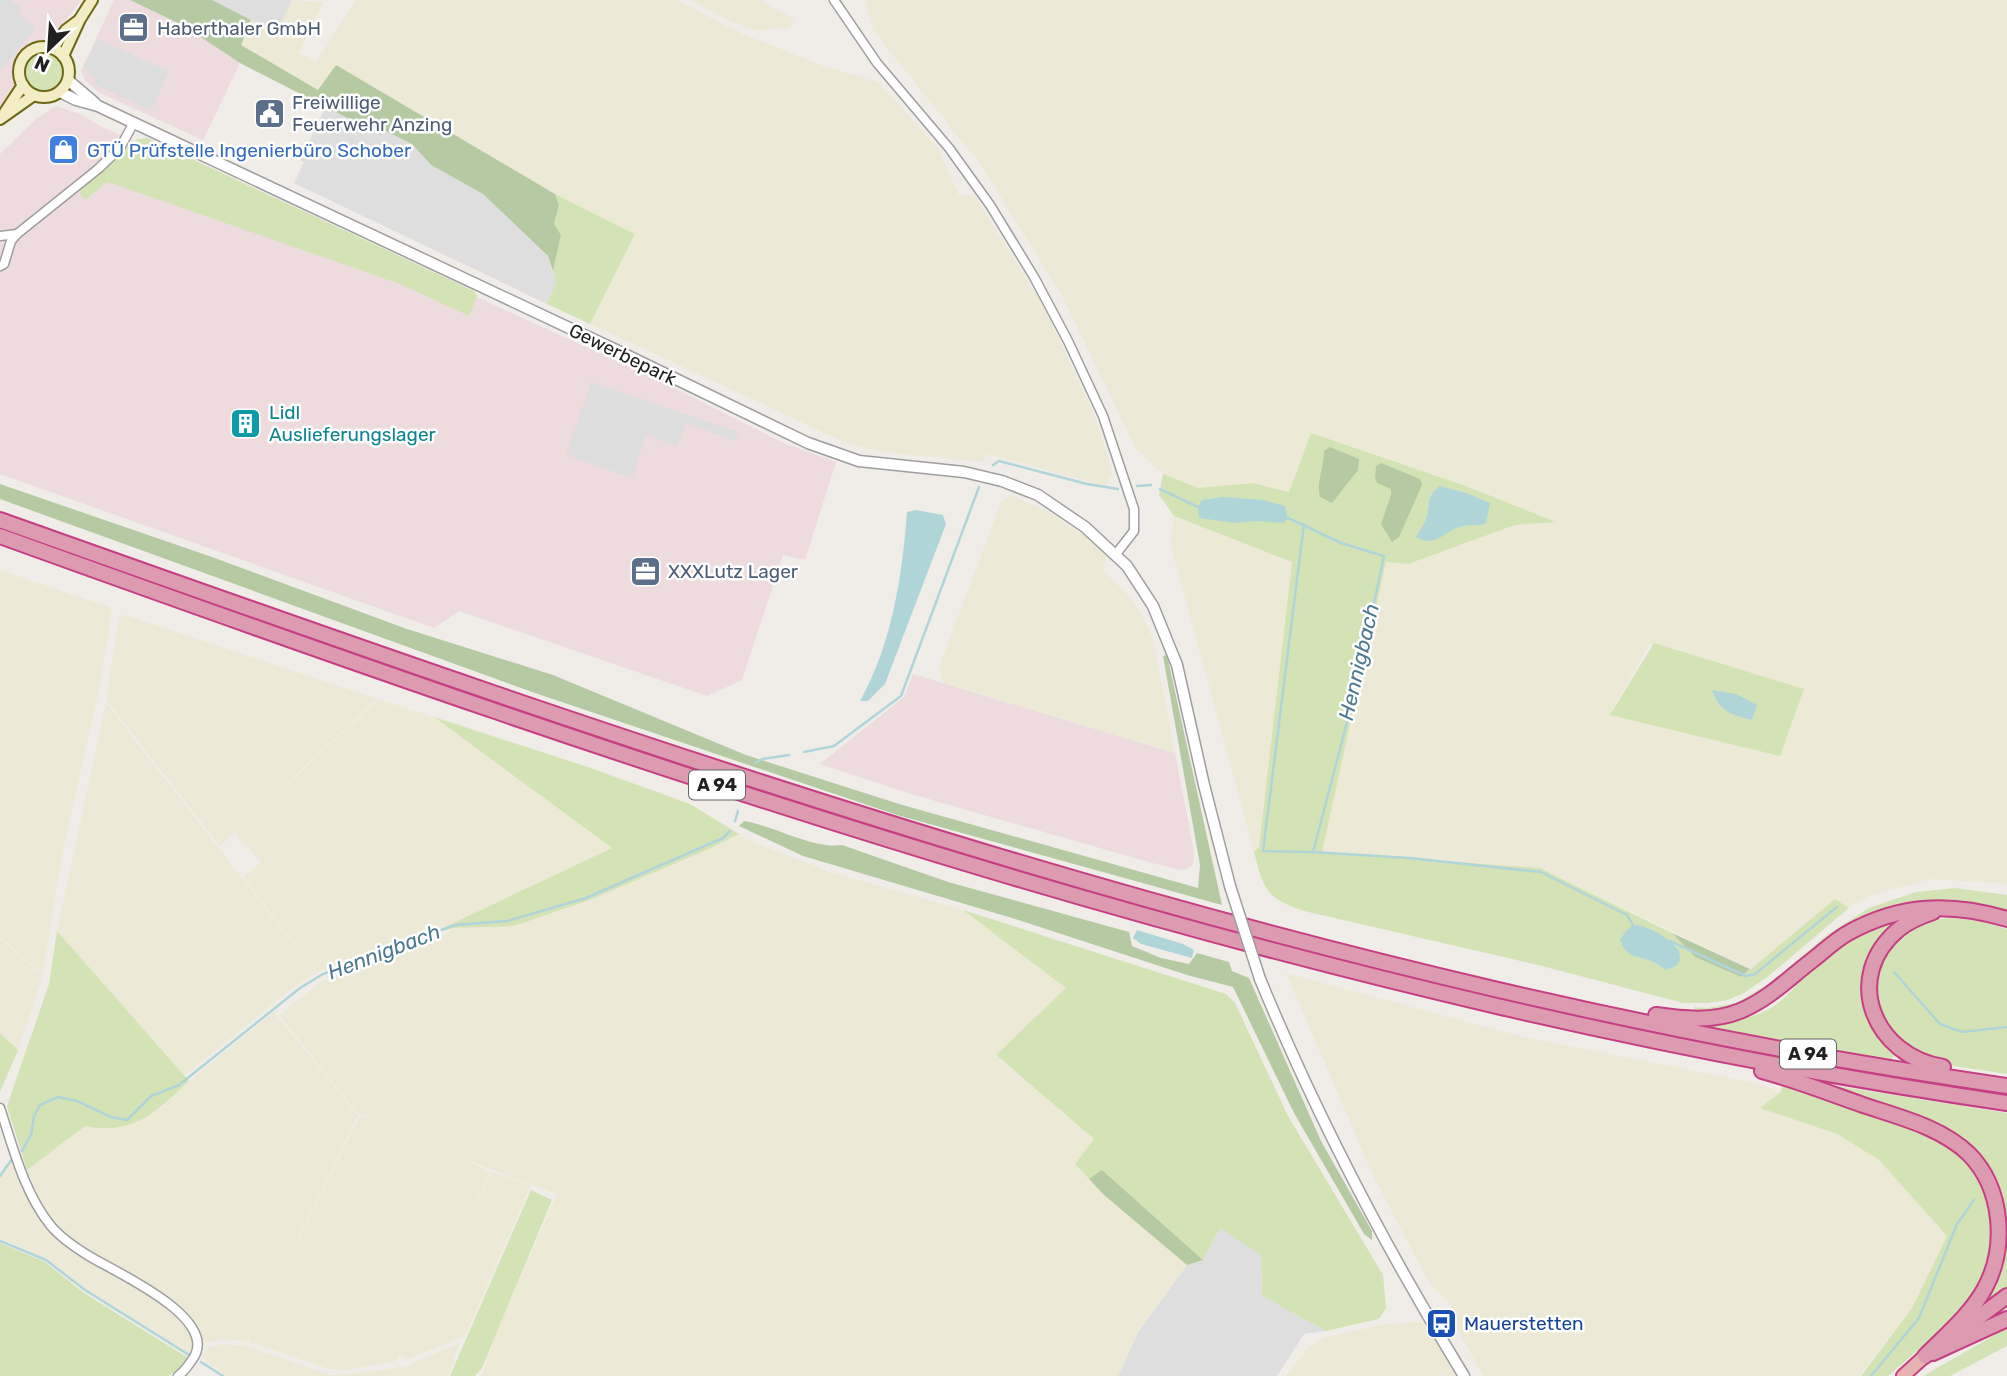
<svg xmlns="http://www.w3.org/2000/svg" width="2007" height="1376" font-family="Rubik,sans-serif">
<rect width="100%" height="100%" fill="#f0ede9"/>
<g fill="#dfdede">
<polygon points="212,0 292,0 277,34"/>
<polygon points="326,106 380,135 382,130 412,144 431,165 483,194 548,256 556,282 547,304 294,183 304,162 300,160"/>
<polygon points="1220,1228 1261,1255 1262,1296 1326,1331 1304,1334 1277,1376 1118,1376 1138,1332 1187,1265 1203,1260"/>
</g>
<g fill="#eedbdd">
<polygon points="0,0 81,0 52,39 29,42 14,67 15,80 12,96 0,109"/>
<polygon points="114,0 130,0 184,26 240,63 203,140 98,92 85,80 81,71"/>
<polygon points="56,106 80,114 98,125 648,375 784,443 836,462 805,560 783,555 742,680 707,696 459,611 434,628 0,474 0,154 36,119"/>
<polygon points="913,674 1175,753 1194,851 1193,864 1187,869 1181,870 1152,863 911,794 820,764 904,697"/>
</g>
<g fill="#ecead7" fill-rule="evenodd">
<polygon points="292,0 324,2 299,53 316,62 356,0 677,0 738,32 824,66 878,82 938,148 959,195 974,195 1045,309 1097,421 1113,474 1105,486 987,454 983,462 909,455 868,449 844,442 590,324 635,234 555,194 337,66 319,90 241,45 251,20 277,33"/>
<polygon points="690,0 760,0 794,18 790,28 757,30 732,22"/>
<path d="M865,0H2007V884L1931,879L1869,896L1849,908L1835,900L1750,969L1540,868L1321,852L1386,562L1408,564L1515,525L1553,522L1466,486L1311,433L1289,492L1252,483L1198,488L1163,474L1136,449L1061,294L982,167L873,30ZM1649,644L1804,689L1780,755L1610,715Z"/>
<polygon points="1011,495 1049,512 1090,539 1107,557 1102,569 1129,596 1142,616 1153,639 1175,753 943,683 939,667 1001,503"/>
<polygon points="1174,516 1292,562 1259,847 1254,852 1175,561 1170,540"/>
<polygon points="0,570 112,608 100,685 62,855 43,974 0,937"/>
<polygon points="125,615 377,699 220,846 106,700 119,618"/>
<polygon points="379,699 434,717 612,848 432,933 317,973 243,877 261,862 235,833"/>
<polygon points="106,703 316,973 294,987 183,1077 57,931"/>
<polygon points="739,834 745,839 831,872 963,910 1066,988 996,1056 1094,1139 1075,1164 1104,1195 1187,1265 1138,1332 1118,1376 482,1376 495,1336 557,1194 461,1158 490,1172 462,1230 492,1172 531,1185 465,1336 408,1359 399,1355 396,1361 346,1370 326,1368 250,1342 249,1336 246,1341 223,1339 201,1344 197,1327 186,1313 163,1293 71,1240 40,1205 27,1170 85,1125 105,1130 163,1107 189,1081 274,1012 358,1116 251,1333 360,1116 398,1131 357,1113 279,1015 322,981 442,936 455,928 514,926 590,900 709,849"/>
<polygon points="0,939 43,976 18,1050 0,1033"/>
<polygon points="1286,973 1524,1037 1756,1083 1781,1092 1761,1108 1837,1134 1879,1160 1947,1236 1912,1308 1859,1376 1484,1376 1460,1335 1451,1306 1430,1284 1375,1180"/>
<polygon points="13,1160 24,1184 72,1249 160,1301 187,1324 193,1339 190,1354 87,1291 47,1259 0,1239 0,1178"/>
<polygon points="1421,1322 1432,1332 1457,1376 1285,1376 1309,1347 1323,1338 1385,1324"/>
<polygon points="460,1343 448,1376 227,1376 200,1357 207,1348 222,1344 246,1346 331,1375 351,1374 404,1367"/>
</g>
<g fill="#d4e3b6">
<circle cx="44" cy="72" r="18"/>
<polygon points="147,138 474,291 477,296 469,316 400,284 108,182 85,200 80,194 81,188 137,139"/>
<polygon points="555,194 635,234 590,324 547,304 556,282 553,271 561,235 554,224 559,205"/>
<path d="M1311,433L1466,486L1556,522L1515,525L1408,564L1386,562L1322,852L1540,868L1672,933L1695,957L1741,977L1835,899L1849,908L1766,978L1744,993L1728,1000L1708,1003H1683L1542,966L1304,911C1266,898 1264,890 1254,852L1259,847L1292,562L1174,516L1159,495L1163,474L1198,488L1252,483L1289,492Z"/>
<polygon points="1654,643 1804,689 1780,756 1610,715"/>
<polygon points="434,717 588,767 690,804 739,834 709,849 590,900 514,926 455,928 432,933 612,848"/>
<polygon points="1955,888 2007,895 2007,910 1969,904 1886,913 1740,1008 1696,1013 1694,1007 1708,1008 1736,1003 1770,983 1828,934 1869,908 1916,892"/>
<polygon points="963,910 1226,994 1235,1003 1288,1116 1383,1275 1386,1308 1379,1319 1326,1331 1262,1296 1261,1255 1220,1228 1203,1260 1103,1171 1089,1179 1075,1164 1094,1139 996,1055 1066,988"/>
<path d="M1900,918L1902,924L1872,956L1874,1027L1886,1047L1894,1055L1891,1061L1702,1026C1725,1023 1754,1019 1774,1006C1790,995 1802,977 1816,965C1842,943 1869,929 1900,918Z"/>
<polygon points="1950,918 1976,920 2007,929 2007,1074 1927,1062 1903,1049 1878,1016 1873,985 1876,970 1894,941 1928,920"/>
<path d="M57,931L189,1081C157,1112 132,1136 85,1126L27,1170L7,1106L49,984Z"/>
<polygon points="0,1033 18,1050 0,1092"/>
<polygon points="1782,1082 1931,1135 1959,1152 1980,1177 1990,1202 1994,1229 1992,1257 1984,1283 1949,1324 1888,1376 1861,1376 1912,1308 1947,1236 1879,1160 1837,1134 1760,1108 1781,1092"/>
<polygon points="1836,1086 2007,1113 2007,1289 1982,1306 1993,1288 2007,1241 2003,1210 1970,1148 1842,1091"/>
<polygon points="531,1190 552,1200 482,1368 475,1376 450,1376"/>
<polygon points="0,1243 45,1262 84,1293 190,1359 180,1369 168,1376 0,1376"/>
<polygon points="2007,1328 2007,1346 1950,1376 1923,1376"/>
</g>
<g fill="#b5caa3">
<polygon points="130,0 212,0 251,20 241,45 318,90 336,65 555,194 559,205 554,224 561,235 553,271 548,256 483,194 431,165 412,144 383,130 381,135 240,63 184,26"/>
<path d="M1330,447L1359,459L1358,470L1332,503L1320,497C1316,483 1324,467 1324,451Z"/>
<polygon points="1381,463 1420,479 1422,485 1399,537 1392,542 1381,524 1391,495 1391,489 1377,483 1375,478 1376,466"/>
<polygon points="0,484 212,557 407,629 553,675 746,755 899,804 1198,888 1200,865 1163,656 1167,655 1222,905 897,815 532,692 0,499"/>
<path d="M744,821C775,826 813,849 842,845L948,882L1129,932L1132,946L1161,958L1189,964L1197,953L1229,962L1232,971L1249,978L1321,1141L1372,1231V1240L1364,1234L1294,1113L1233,987L1187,975L1012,918L803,856L739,826Z"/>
<polygon points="1672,933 1750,969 1741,977 1695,957"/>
<polygon points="1102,1170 1203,1260 1187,1265 1104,1195 1089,1179"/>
</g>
<g fill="#ddd">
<polygon points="0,0 11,0 21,8 18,13 36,28 0,71"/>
<polygon points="97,39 169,71 151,111 94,84 96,78 88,75 89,71 83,68"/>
<polygon points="591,382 738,432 735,441 686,423 677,446 646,435 632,478 566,455"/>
</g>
<g fill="#afd5d8">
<path d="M1440,486L1466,493L1490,503L1486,523C1478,527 1472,524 1463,526C1444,530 1437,549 1416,537C1420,530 1425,524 1427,516C1430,503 1427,495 1440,486Z"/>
<polygon points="1223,497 1264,500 1285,506 1288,518 1284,523 1257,521 1235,523 1199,518 1198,507 1202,500"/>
<path d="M916,510L943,515L946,524L885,684L868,701H860C892,644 902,577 907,512Z"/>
<path d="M1712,690L1736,694L1757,705L1752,720C1730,714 1720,712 1712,690Z"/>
<path d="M1633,925C1652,926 1666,937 1679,950L1680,960L1676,966L1666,970C1661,967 1657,963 1651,961C1636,955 1627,959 1620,940L1625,932Z"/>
<polygon points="1137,930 1183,944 1194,950 1192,958 1141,944 1133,938"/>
</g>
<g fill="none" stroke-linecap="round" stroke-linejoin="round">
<g stroke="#afd5d8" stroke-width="2.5">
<polyline points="993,465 999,461 1087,484 1118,489"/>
<polyline points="1137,486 1151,485"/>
<polyline points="1160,489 1198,507"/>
<polyline points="1288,518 1341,543 1384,556 1356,688 1313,852 1409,858 1541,872 1627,915 1633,925"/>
<polyline points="1304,524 1263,851 1313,852"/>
<polyline points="804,752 834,746 901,696 979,487"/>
<polyline points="756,763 762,759 789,755"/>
<polyline points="735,821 738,811"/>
<polyline points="1670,941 1746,976 1755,974 1837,907"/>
<polyline points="1894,972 1940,1024 1962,1032 2007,1027"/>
<polyline points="22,1151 31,1135 34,1116 40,1105 58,1097 77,1101 111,1117 127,1120 151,1096 179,1085 300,988 323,974 455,925 507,921 586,898 723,838 730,831"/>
<polyline points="0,1176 12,1159"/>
<polyline points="0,1241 46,1260 85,1290 189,1355"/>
<polyline points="201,1362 223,1376"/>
<polyline points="1871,1376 1919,1318 1957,1224 1974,1200"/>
</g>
<defs>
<g id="minor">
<polyline points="834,0 877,63 949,148 990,205 1034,277 1068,341 1103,416 1134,509 1134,531 1116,554"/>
<polyline points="0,236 17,234"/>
<polyline points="0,266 4,264 11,241 17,234 98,169 120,148 133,124"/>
<path d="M0,1108C13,1147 24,1193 51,1226C61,1238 76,1248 89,1256C115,1272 223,1319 192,1360C188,1366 184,1372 178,1376"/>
</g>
<g id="tertiary">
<polyline points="68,80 95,103"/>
<polyline points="60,92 76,100 98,106 616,350 808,443 859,461 964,472 1002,481 1038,495 1085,527 1127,566 1153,606 1177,665 1204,785 1230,886"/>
<path d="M1260,979C1317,1117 1386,1249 1464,1376"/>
</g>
<g id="secondary">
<circle cx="44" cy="72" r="25"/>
<polyline points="53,48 66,30 78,21"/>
<polyline points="63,56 80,19 92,0"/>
<polyline points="5,112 23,85"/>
<polyline points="0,119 34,95"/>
</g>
<polyline id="trunk" points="1903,1376 1925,1356"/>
<g id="motorway">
<path d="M0,520C655,753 1316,988 2007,1086"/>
<path d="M0,536C654,772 1317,1003 2007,1103"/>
<path d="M1933,912C1921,916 1909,921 1899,929C1841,977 1874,1056 1943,1067"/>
<path d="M1656,1015C1684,1019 1713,1022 1740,1011C1767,1000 1787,980 1810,962C1822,953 1834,941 1848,933C1900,904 1950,902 2007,919"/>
<path d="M1762,1071C1796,1080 1829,1093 1863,1105C1899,1117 1941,1127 1969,1154C2003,1189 2007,1247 1985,1288C1971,1314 1946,1335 1925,1356"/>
<polyline points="1955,1335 2007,1296"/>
<polyline points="1933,1353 2007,1319"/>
</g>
</defs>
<use href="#minor" stroke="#9e9e9e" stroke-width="11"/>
<use href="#tertiary" stroke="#9e9e9e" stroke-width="13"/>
<use href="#secondary" stroke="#6d6813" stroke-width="14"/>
<use href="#trunk" stroke="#c63e83" stroke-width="16"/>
<use href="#motorway" stroke="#c63e83" stroke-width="18"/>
<use href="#minor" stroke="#fff" stroke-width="8"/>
<use href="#tertiary" stroke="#fff" stroke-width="10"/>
<use href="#secondary" stroke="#f3edc5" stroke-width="10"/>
<use href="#trunk" stroke="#e7b2b0" stroke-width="12"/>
<use href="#motorway" stroke="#dd9bb2" stroke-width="14"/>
<defs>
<polyline id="tertiary-bridge" points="1230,886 1260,979"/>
</defs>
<use href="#tertiary-bridge" stroke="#9e9e9e" stroke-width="13" stroke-linecap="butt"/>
<use href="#tertiary-bridge" stroke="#fff" stroke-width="10"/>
</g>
<defs>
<symbol id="office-square" viewBox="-11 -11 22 22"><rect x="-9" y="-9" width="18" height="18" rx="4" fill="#5c6f8a" stroke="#fff"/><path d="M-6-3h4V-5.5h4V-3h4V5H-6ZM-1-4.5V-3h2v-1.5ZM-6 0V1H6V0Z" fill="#fff"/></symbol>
<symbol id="civic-square" viewBox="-11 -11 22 22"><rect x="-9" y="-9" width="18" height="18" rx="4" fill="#5c6f8a" stroke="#fff"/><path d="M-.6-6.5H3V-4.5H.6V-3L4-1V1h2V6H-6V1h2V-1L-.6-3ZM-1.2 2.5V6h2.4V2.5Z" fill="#fff"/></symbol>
<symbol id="shop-square" viewBox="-11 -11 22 22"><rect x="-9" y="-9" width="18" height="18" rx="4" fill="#3f7fe0" stroke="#fff"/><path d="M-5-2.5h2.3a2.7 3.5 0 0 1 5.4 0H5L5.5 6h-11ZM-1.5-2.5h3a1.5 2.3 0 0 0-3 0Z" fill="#fff"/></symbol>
<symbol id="building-square" viewBox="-11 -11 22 22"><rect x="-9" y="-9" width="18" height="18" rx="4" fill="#0f9aa8" stroke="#fff"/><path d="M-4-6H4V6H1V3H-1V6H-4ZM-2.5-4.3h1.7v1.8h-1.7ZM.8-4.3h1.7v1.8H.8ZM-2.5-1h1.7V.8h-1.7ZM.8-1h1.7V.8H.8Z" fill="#fff"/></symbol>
<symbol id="bus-square" viewBox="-11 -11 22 22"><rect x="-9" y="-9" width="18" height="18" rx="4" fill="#1a4fb4" stroke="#fff"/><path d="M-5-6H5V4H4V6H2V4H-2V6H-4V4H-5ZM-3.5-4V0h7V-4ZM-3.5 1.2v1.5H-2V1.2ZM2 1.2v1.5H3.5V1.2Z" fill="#fff"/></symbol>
</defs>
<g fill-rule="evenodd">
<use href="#office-square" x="116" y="10" width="35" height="35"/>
<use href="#civic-square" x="252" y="96" width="35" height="35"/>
<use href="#shop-square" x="46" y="132" width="35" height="35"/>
<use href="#building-square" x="228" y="406" width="35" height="35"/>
<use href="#office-square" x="628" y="554" width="35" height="35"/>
<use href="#bus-square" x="1424" y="1306" width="35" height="35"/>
</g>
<g text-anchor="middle" stroke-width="5" stroke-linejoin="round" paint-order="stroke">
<g fill="#fff" stroke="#646464" stroke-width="2">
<rect x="689" y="770.5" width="56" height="29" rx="5"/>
<rect x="1780" y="1039.5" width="56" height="29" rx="5"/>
</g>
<g font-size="18" font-weight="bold" fill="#212121">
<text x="717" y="791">A 94</text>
<text x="1808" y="1060">A 94</text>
</g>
<g font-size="19" fill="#4e5e75" stroke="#fff" text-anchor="start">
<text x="157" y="35">Haberthaler GmbH</text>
<text x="292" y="109">Freiwillige<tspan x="292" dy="22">Feuerwehr Anzing</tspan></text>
<text x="668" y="578">XXXLutz Lager</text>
</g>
<g font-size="19" fill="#366cbe" stroke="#fff" text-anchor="start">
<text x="87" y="157">GTÜ Prüfstelle Ingenierbüro Schober</text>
</g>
<g font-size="19" fill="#212121" stroke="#fff">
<text transform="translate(623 354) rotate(26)" y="7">Gewerbepark</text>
</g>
<g font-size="19" fill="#0d838f" stroke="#fff" text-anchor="start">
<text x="269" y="419">Lidl<tspan x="269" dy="22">Auslieferungslager</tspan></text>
</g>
<g font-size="19" fill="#164399" stroke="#fff" text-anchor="start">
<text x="1464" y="1330">Mauerstetten</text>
</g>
<g font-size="21" font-style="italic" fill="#4d7a90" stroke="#fff">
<text transform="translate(1359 662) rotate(-77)" y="7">Hennigbach</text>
<text transform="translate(384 952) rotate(-21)" y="7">Hennigbach</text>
</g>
</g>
<g transform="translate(49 49) rotate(205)" stroke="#ffffff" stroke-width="5" paint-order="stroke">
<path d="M0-5L12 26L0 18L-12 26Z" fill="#212121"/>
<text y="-10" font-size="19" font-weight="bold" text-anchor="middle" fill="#212121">N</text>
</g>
</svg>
